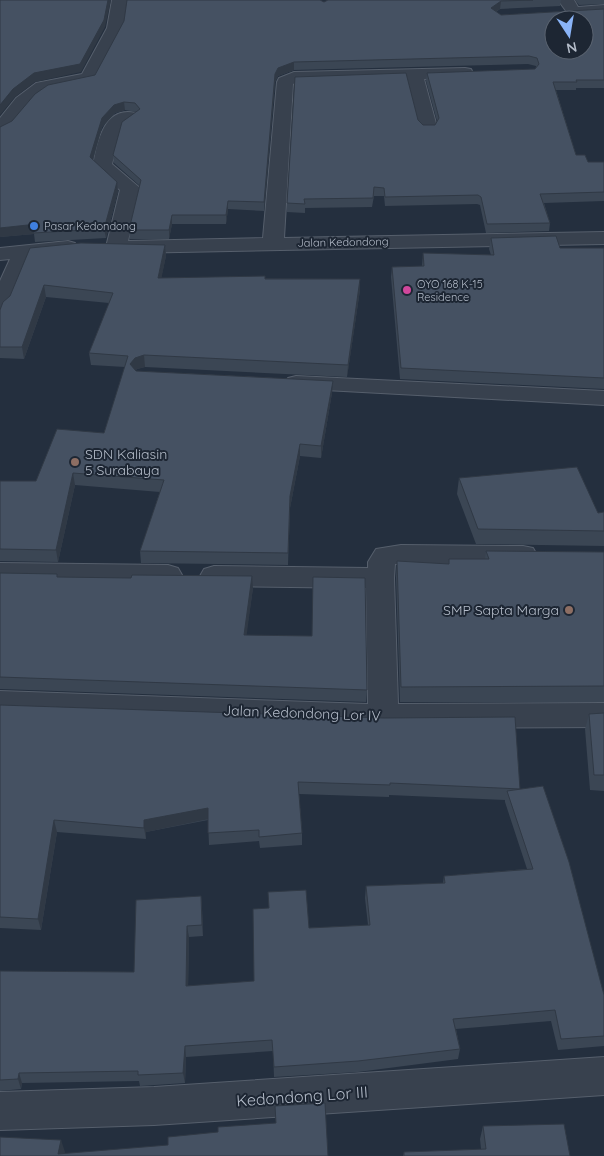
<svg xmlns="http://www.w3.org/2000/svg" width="604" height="1156" font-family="Quicksand,sans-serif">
<rect width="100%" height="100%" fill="#242f3e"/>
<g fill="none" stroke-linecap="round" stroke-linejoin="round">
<defs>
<g id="minor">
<path d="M112,0H128L123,28L94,82C79,85 61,85 48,91C28,99 17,131 0,135V118L16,98L36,83L82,74L107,28Z"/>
<polygon points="558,0 574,0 578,7 604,5 604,15 569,15"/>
<path d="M465,68L471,69L473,73L471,77L424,79L437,127L434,131H422L419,127L407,79L297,82L293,84L284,238L604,232V244L128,253L109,251L106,247L120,190L93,166C97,143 104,105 136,113L139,117L121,129L112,164L140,188L128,241L263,238L277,82L279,78L294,72Z"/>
<polygon points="68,241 75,243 78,247 75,251 31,257 11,306 8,311 0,313 0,281 10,259 0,260 0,248"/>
<polygon points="296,376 604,391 604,405 288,388 284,383 288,378"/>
<polygon points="401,545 523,546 533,548 537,555 533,562 523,564 395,564 394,578 398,704 604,703 604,727 383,728 0,715 0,691 368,704 366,588 214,586 204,583 200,576 204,569 214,566 368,568 368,562 376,549"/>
<polygon points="0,563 168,565 178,568 182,575 178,582 168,585 0,583"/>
<polygon points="604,1057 604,1095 154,1125 0,1130 0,1092 154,1087"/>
</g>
</defs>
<use href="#minor" stroke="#565f6c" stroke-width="2"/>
<use href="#minor" fill="#38414e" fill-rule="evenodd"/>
</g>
<g fill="#3b4654">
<polygon points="328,0 561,0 560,6 500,9 496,12 501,15 604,9 604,88 576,88 576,90 556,90 576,155 588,162 604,162 604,201 544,203 550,223 549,231 486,233 480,205 477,204 385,206 384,196 374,196 372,207 305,208 305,213 287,212 287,203 418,120 423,125 435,125 437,121 426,81 427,73 535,69 536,67 536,66 528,64 294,70 278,76 275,82 264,211 228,209 226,224 172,224 169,239 130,239 129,230 140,186 114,163 113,155 136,112 125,110 115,113 102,127 93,160 117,182 118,191 106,238 35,242 34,234 0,237 95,75 324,2"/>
<polygon points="575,0 604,0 604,4 579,5"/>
<polygon points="491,238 560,248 604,248 604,389 400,379 391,277 392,267 422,266 423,253 491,255 489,249"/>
<polygon points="165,245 166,256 161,278 360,279 360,290 347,377 145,367 137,369 135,371 333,381 332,393 321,458 300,456 290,508 288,565 141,563 140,551 160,492 75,485 58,562 0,561 0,481 36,481 104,433 125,367 91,365 89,353 109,303 46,297 24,359 0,358 0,310 10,296"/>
<polygon points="459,478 598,513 604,512 604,546 476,544 457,494"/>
<polygon points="486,551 604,552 604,702 400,702 396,577 397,561 448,564 449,559 485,559"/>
<polygon points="0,573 57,574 58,577 253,588 246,635 367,690 366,702 0,689"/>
<polygon points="0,705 520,789 604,995 604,1046 558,1050 551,1021 456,1029 460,1049 458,1059 358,1072 274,1077 273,1051 186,1057 185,1083 140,1086 139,1081 22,1083 21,1089 0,1091 0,971 134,972 201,896 202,908 203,936 189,937 188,986 254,981 309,928 368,925 365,898 366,886 443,883 444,876 527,869 505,802 505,800 389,795 389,797 299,794 302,833 302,845 260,848 259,841 209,845 208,820 146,832 146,839 57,832 41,930 0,928"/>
<polygon points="604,713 604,791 590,790 585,729 589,714"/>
<polygon points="483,1126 570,1156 403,1156 404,1152 481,1149 480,1139"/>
</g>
<g fill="#303945">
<polygon points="108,0 111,0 105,27 81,72 35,82 15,97 0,115 0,105 13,89"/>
<polygon points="501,1 500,9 490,15 491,8"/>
<polygon points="294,62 294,70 278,76 275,82 264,211 264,202 275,74 278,68"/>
<polygon points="124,102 125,110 115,113 102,127 91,166 90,157 102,118 114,105"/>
<polygon points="117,182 118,191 106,238 104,229"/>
<polygon points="228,201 228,209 226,224 226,215"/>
<polygon points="172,215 172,224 169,239 169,230"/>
<polygon points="37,224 34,234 0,237 0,228"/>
<polygon points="165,245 166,256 159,290 158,278"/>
<polygon points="360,279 360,290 347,377 348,365"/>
<polygon points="44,285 46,297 24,359 22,347"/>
<polygon points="144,355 145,367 137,369 131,376 130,364 135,358"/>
<polygon points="333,381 332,393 321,458 321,446"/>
<polygon points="300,444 300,456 290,508 288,565 290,496"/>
<polygon points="73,473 75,485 58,562 56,550"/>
<polygon points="252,576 253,588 245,647 244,635"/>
<polygon points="208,808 209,819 146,832 146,839 144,828 144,820"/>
<polygon points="54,820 57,832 41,930 38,919"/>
<polygon points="201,896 202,908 203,936 202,925"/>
<polygon points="187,926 189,937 188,996 186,986"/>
<polygon points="185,1046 186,1057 185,1083 183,1073"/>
<polygon points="19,1073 22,1083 21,1089 18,1079"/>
<polygon points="61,1140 65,1152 64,1156 58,1154"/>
</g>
<g fill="#455162" stroke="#303945" fill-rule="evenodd">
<polygon points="0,0 108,0 104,20 80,64 34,73 13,89 0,105"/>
<path d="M127,0H320L324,2L328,0H533L501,1L491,8L501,15L604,9V80H576L577,82H553L576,155H585L588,162H604V192L540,194L550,223L487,224L481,197L478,195L385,197L384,188L374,187L373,198L304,199L305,204L287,203L295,77L406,73L418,120L423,125H435L439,118L427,73L535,69L539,64L537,58L529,56L294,62L278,68L275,74L264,202L228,201L226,215H172L169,230H129L141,180L113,155L122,122L140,109L135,103L124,102L114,105L102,118L90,157L117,182L104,229L33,233L37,224L0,228V127L12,121L35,94L48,85L95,75L124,21ZM554,20H584V50H554Z"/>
<polygon points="556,236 560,248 604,248 604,378 401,368 392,267 424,266 423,253 494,255 491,238"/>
<polygon points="81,243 165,245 158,278 265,276 265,279 360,279 348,365 144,355 135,358 130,364 136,371 333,381 321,446 300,444 290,496 288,553 140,551 164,480 73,473 56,550 0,549 0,481 36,481 57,429 104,433 128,356 89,353 113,293 44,285 22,347 0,347 0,310 3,302 10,296 30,248"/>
<polygon points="577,467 598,513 604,512 604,531 478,529 459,478"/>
<polygon points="486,551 604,552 604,686 401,687 397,561 449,564 449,559 489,559"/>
<polygon points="0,573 57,574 57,577 131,578 132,575 252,576 244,635 312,636 313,577 365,578 367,690 0,677"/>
<polygon points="0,705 384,718 515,717 520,789 390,783 390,785 298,782 302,833 259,837 259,830 208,833 208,808 144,820 144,828 54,820 38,919 0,917"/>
<polygon points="604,713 604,775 594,775 589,714"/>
<polygon points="543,786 569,862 604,995 604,1036 561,1039 555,1010 453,1019 460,1049 358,1061 274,1067 272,1040 185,1046 183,1073 138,1075 138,1071 19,1073 18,1079 0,1080 0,971 134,972 136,900 201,896 202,925 187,926 186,986 254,981 253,909 269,908 268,892 306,890 309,928 370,925 366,886 445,883 444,876 533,869 507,791"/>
<polygon points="325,1103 328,1156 0,1156 0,1137 61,1140 58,1154 168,1145 168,1137 218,1132 218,1127 276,1123 275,1106"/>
<polygon points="564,1124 570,1156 404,1156 404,1152 486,1149 483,1126"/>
</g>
<circle fill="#3f7fe0" stroke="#1d2633" stroke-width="2" cx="34" cy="226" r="5"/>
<circle fill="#d1479c" stroke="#1d2633" stroke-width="2" cx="407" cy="290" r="5"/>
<g fill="#8d6e63" stroke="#1d2633" stroke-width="2">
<circle cx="75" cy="462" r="5"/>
<circle cx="569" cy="610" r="5"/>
</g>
<g text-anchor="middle" stroke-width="4" stroke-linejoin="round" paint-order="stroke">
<g font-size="11" fill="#b4bcc9" stroke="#1d2633" text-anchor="start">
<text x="44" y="230">Pasar Kedondong</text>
<text x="417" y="288">OYO 168 K-15<tspan x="417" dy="13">Residence</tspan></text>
</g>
<g font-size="11" fill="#b4bcc9" stroke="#1d2633">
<text transform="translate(343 242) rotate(-1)" y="4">Jalan Kedondong</text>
</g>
<g font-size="14" fill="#b4bcc9" stroke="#1d2633" text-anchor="start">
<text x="85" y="459">SDN Kaliasin<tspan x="85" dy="16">5 Surabaya</tspan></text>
<text x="559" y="615" text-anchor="end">SMP Sapta Marga</text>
</g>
<g font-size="14" fill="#b4bcc9" stroke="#1d2633">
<text transform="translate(302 713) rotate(2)" y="5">Jalan Kedondong Lor IV</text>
</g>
<g font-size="16" fill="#b4bcc9" stroke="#1d2633">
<text transform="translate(302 1096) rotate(-4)" y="6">Kedondong Lor III</text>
</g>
</g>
<g transform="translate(569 35) rotate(168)"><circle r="24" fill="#1d2633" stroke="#59626f"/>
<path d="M0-4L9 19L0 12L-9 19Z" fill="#8ab4f8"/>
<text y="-8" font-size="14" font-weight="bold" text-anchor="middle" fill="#b4bcc9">N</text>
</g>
</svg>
